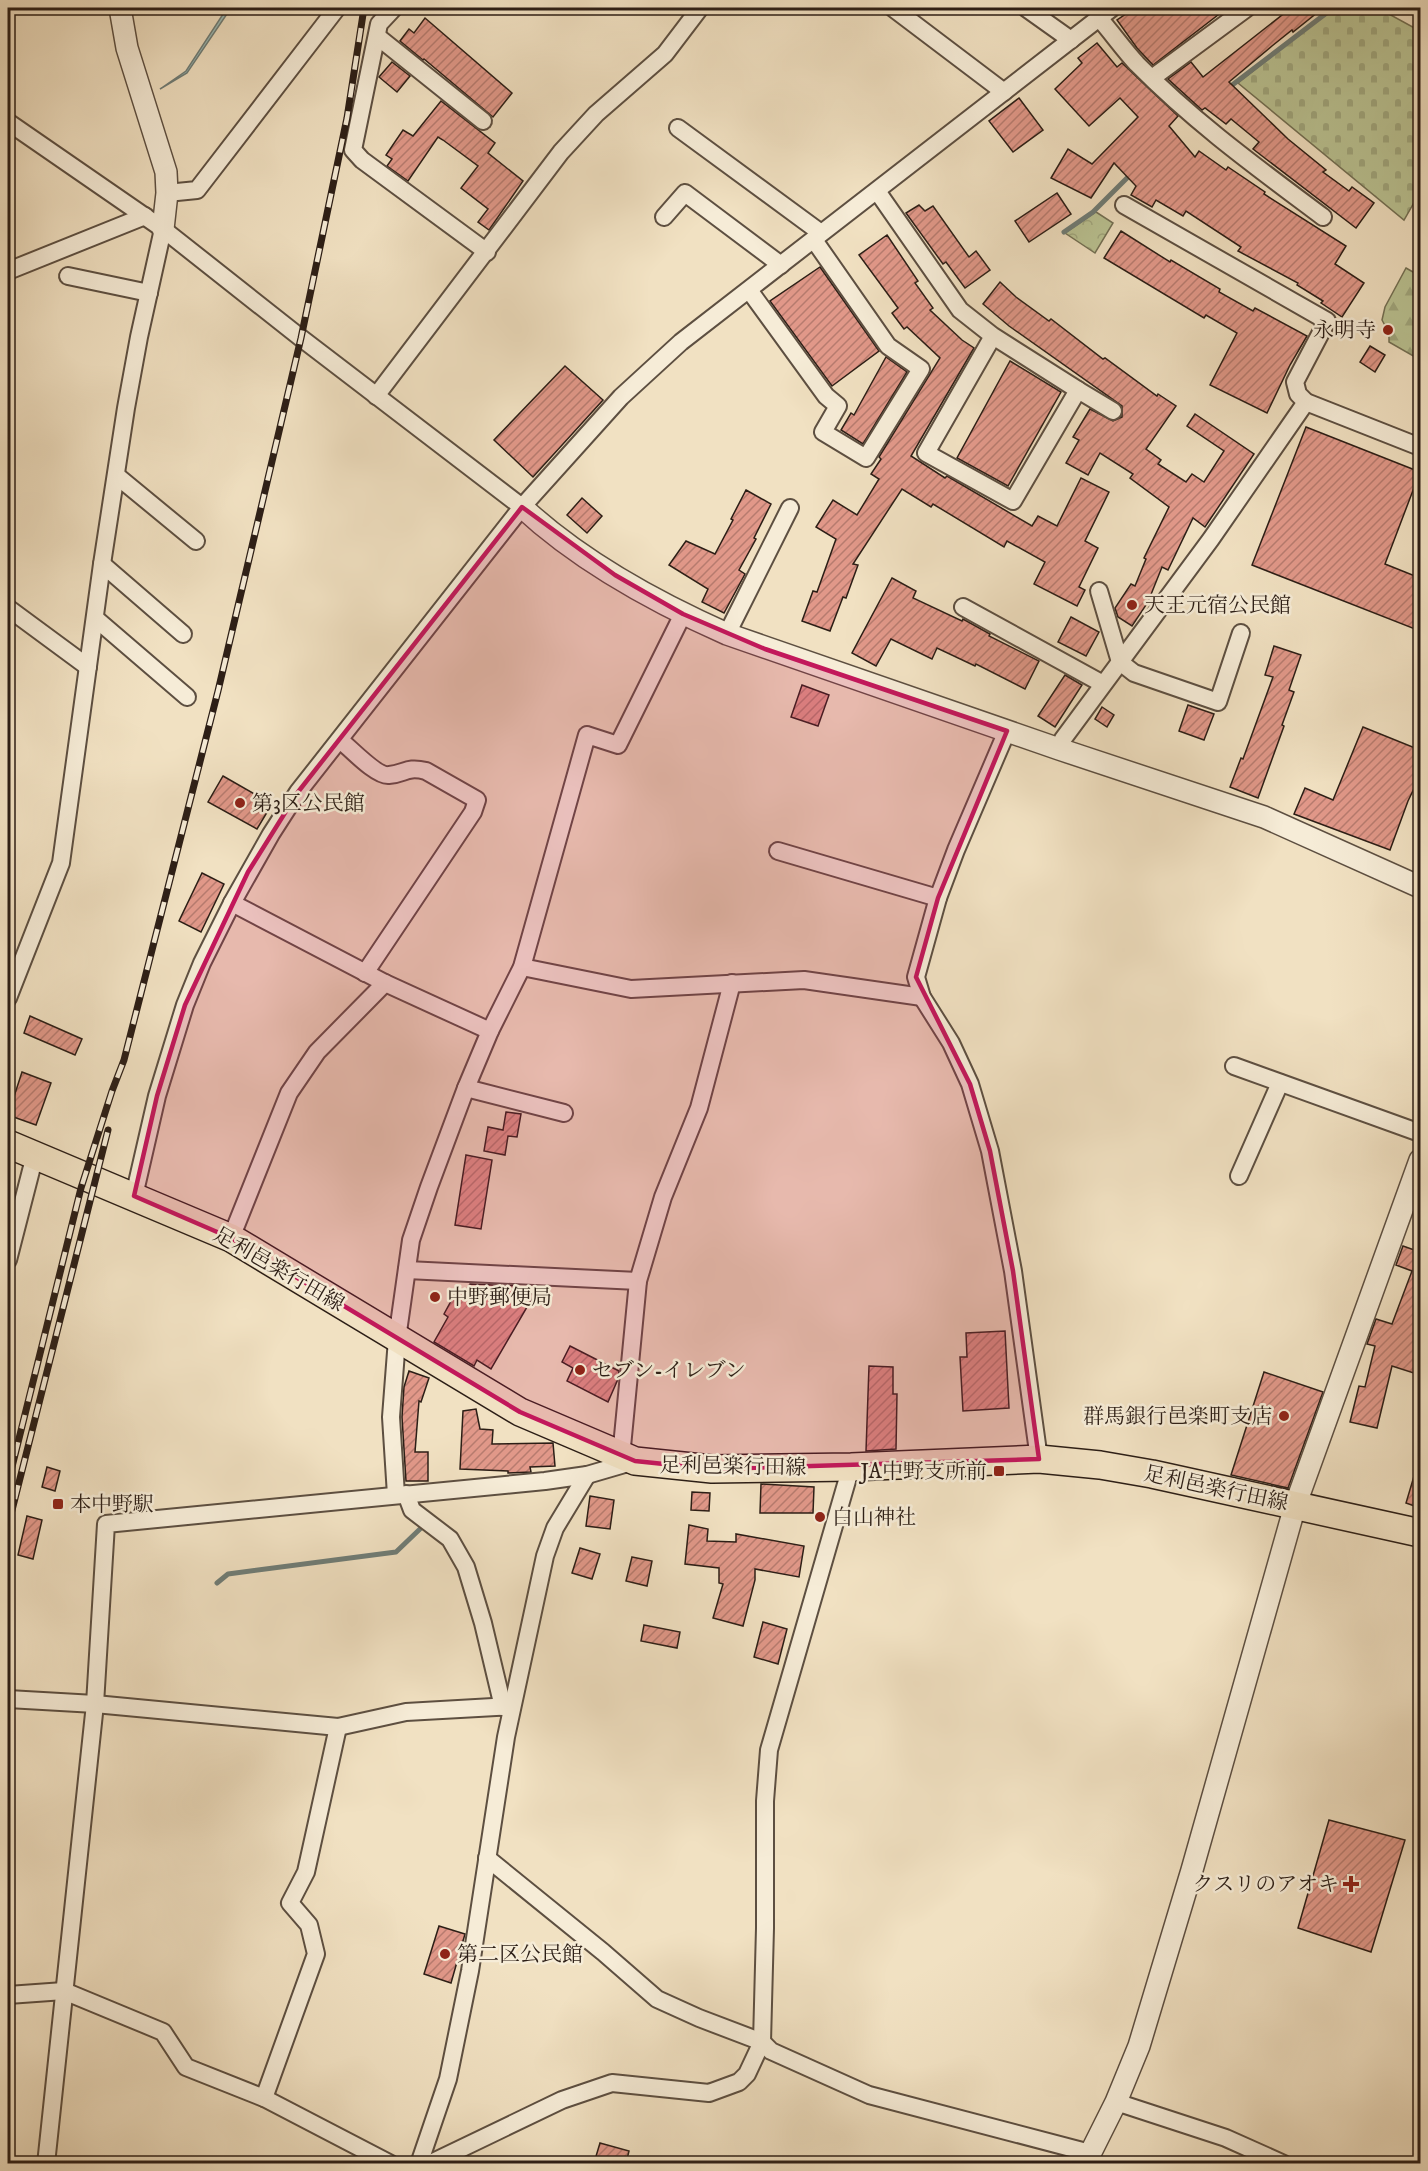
<svg xmlns="http://www.w3.org/2000/svg" width="1428" height="2171" font-family="'IM FELL DW Pica','Noto Serif JP',serif">
<defs>
<pattern id="forest-firs" width="22" height="20" patternUnits="userSpaceOnUse" patternTransform="scale(1.5)"><rect width="22" height="20" fill="#bac393"/><path d="M5 1l3.5 6h-7zM16 11l3.5 6h-7z" fill="#a0a77e"/></pattern>
<pattern id="cemetery-stones" width="16" height="16" patternUnits="userSpaceOnUse" patternTransform="scale(1.5)"><rect width="16" height="16" fill="#bac393"/><path d="M2 7V4a2 2 0 0 1 4 0v3zM10 15v-3a2 2 0 0 1 4 0v3z" fill="#a0a77e"/></pattern>
<pattern id="park-crowns" width="20" height="18" patternUnits="userSpaceOnUse" patternTransform="scale(1.5)"><rect width="20" height="18" fill="#bac393"/><path d="M2 6a3 3 0 1 1 6 0M12 15a3 3 0 1 1 6 0" fill="none" stroke="#a0a77e"/></pattern>
<pattern id="building-hatch" width="6" height="6" patternUnits="userSpaceOnUse" patternTransform="scale(1.5)"><rect width="6" height="6" fill="#e19889"/><path d="M-1 1l2-2M0 6l6-6M5 7l2-2" fill="none" stroke="#b77b6f"/></pattern>
</defs>
<rect width="100%" height="100%" fill="#f1e1c2"/>
<filter id="stains"><feTurbulence type="fractalNoise" baseFrequency=".00333" numOctaves="4"/><feColorMatrix values="0 0 0 0 .2 0 0 0 0 .09 0 0 0 0 .02 0 0 0 .5 -.17"/></filter>
<radialGradient id="worn" r=".72"><stop offset=".6" stop-color="#630" stop-opacity="0"/><stop offset="1" stop-color="#630" stop-opacity=".3"/></radialGradient>
<polygon fill="url(#forest-firs)" stroke="#737054" stroke-width="1.5" points="1406,268 1420,276 1420,347 1415,357 1389,342 1389,333 1382,320 1385,307"/>
<polygon fill="url(#cemetery-stones)" stroke="#737054" stroke-width="1.5" points="1337,8 1378,8 1420,31 1420,192 1404,220 1238,83 1315,22"/>
<polygon fill="url(#park-crowns)" stroke="#737054" stroke-width="1.5" points="1096,212 1113,223 1095,253 1065,233"/>
<polygon fill="#9bbcb8" stroke="#6f7d77" stroke-width="1.5" points="227,8 231,8 187,73 160,89 186,71"/>
<g fill="none" stroke-linecap="round" stroke-linejoin="round">
<g stroke="#6f7d77" stroke-width="5">
<polyline points="1227,89 1333,8"/>
<polyline points="1064,232 1093,212 1132,173"/>
<polyline points="217,1583 228,1574 396,1552 420,1529"/>
</g>
</g>
<g fill="url(#building-hatch)" stroke="#2c1e16" stroke-width="1.5">
<polygon points="1135,8 1227,8 1153,65 1137,48 1117,20"/>
<polygon points="1291,8 1323,8 1293,32 1292,30 1272,46 1229,82 1288,139 1326,170 1323,172 1349,191 1352,187 1374,203 1356,228 1253,149 1259,142 1231,119 1226,124 1205,108 1202,110 1168,79 1191,62 1203,77"/>
<polygon points="425,18 512,93 493,117 424,59 423,60 400,41 409,29 414,33"/>
<polygon points="1097,43 1117,67 1122,63 1178,116 1169,126 1195,157 1199,151 1226,170 1228,167 1265,192 1264,194 1346,246 1335,264 1364,283 1342,317 1321,303 1323,301 1297,285 1298,283 1238,251 1241,247 1186,211 1183,216 1156,200 1152,207 1131,195 1136,186 1114,163 1091,198 1051,178 1068,149 1092,164 1138,117 1120,98 1089,126 1055,89 1082,63 1078,58"/>
<polygon points="392,62 410,76 397,92 379,77"/>
<polygon points="1019,98 1043,130 1013,152 989,121"/>
<polygon points="441,101 495,143 488,153 523,181 489,230 478,222 488,209 461,188 478,166 443,140 438,137 408,181 387,166 392,159 386,155 403,130 413,136"/>
<polygon points="1057,193 1071,214 1029,242 1015,221"/>
<polygon points="919,205 925,211 933,206 969,257 976,251 990,270 965,288 946,262 943,264 906,213"/>
<polygon points="1121,231 1170,262 1171,260 1220,289 1219,292 1253,311 1255,308 1307,336 1290,365 1267,413 1210,385 1237,333 1206,315 1204,318 1104,258"/>
<polygon points="887,235 918,281 915,283 933,308 930,310 962,340 974,348 911,456 945,478 947,476 1032,526 1038,516 1057,526 1081,478 1109,492 1085,541 1098,548 1079,587 1085,590 1077,606 1034,584 1045,562 1007,541 1004,547 933,504 931,507 902,489 853,564 858,565 846,598 843,597 830,631 802,621 813,591 817,592 836,539 816,527 833,500 857,515 879,479 871,474 881,459 879,457 940,358 907,327 904,329 892,313 898,308 859,255"/>
<polygon points="820,267 879,351 832,386 770,301"/>
<polygon points="1000,282 1016,297 1049,321 1051,319 1103,359 1105,358 1157,396 1158,394 1176,406 1146,449 1161,460 1158,464 1186,482 1192,474 1204,482 1224,451 1187,426 1195,414 1254,454 1205,527 1193,518 1168,570 1162,567 1148,602 1132,626 1118,617 1115,608 1131,584 1135,586 1146,559 1144,558 1169,507 1130,478 1133,474 1100,453 1088,475 1066,463 1079,440 1073,437 1090,409 1113,421 1122,417 1122,406 1009,326 983,304"/>
<polygon points="1370,346 1385,355 1375,372 1360,362"/>
<polygon points="886,357 907,372 863,444 841,430 851,413 854,415"/>
<polygon points="1010,361 1061,392 1008,486 957,458"/>
<polygon points="565,366 603,400 533,477 494,440"/>
<polygon points="1306,427 1420,472 1385,564 1420,578 1420,631 1252,565"/>
<polygon points="746,490 771,504 754,538 756,539 739,570 745,574 724,613 702,602 708,589 669,565 686,541 715,554 733,520 731,519"/>
<polygon points="582,498 602,516 587,533 567,515"/>
<polygon points="892,578 916,591 913,598 962,621 963,619 990,634 989,636 1039,661 1025,689 976,664 975,666 937,648 932,659 891,639 876,666 852,653"/>
<polygon points="1071,617 1099,632 1086,656 1058,642"/>
<polygon points="1274,646 1301,655 1289,690 1294,692 1282,725 1284,726 1258,798 1230,787 1241,758 1243,759 1273,677 1265,675"/>
<polygon points="1065,675 1082,685 1055,727 1038,716"/>
<polygon points="802,685 829,695 818,726 791,717"/>
<polygon points="1188,705 1214,714 1204,740 1179,731"/>
<polygon points="1102,707 1114,715 1107,727 1095,719"/>
<polygon points="1363,727 1420,750 1420,776 1408,801 1390,850 1294,814 1305,788 1333,800"/>
<polygon points="223,776 272,804 257,829 208,802"/>
<polygon points="202,873 224,884 201,932 179,921"/>
<polygon points="30,1016 82,1039 75,1055 24,1033"/>
<polygon points="22,1072 51,1083 36,1125 8,1115"/>
<polygon points="506,1112 521,1114 517,1137 508,1136 505,1155 484,1151 488,1127 503,1130"/>
<polygon points="466,1155 492,1160 481,1229 455,1225"/>
<polygon points="1403,1246 1420,1252 1420,1375 1392,1366 1377,1428 1350,1422 1359,1386 1365,1387 1375,1346 1367,1344 1376,1319 1392,1324 1412,1271 1396,1265"/>
<polygon points="470,1284 517,1286 534,1295 491,1369 477,1360 474,1366 434,1342 448,1317 444,1314 457,1290 464,1294"/>
<polygon points="1005,1331 1009,1408 963,1411 960,1357 967,1357 966,1333"/>
<polygon points="570,1346 619,1371 618,1379 608,1402 567,1381 573,1368 562,1362"/>
<polygon points="869,1366 893,1367 893,1394 897,1394 896,1449 866,1451"/>
<polygon points="409,1371 429,1378 421,1402 419,1401 415,1452 428,1452 428,1481 406,1481 402,1417 404,1387"/>
<polygon points="1264,1372 1323,1392 1288,1488 1231,1475"/>
<polygon points="476,1409 480,1429 493,1430 492,1444 553,1443 555,1466 530,1467 531,1472 508,1473 508,1471 460,1469 463,1411"/>
<polygon points="1417,1466 1420,1466 1420,1508 1406,1503"/>
<polygon points="47,1467 60,1471 55,1491 42,1487"/>
<polygon points="761,1484 814,1487 813,1513 760,1513"/>
<polygon points="692,1492 710,1493 709,1511 691,1510"/>
<polygon points="590,1496 614,1500 610,1529 586,1526"/>
<polygon points="27,1516 42,1520 33,1559 18,1555"/>
<polygon points="689,1525 708,1529 707,1541 736,1542 736,1534 804,1546 799,1577 755,1569 755,1580 743,1626 713,1618 723,1584 719,1583 719,1568 685,1564"/>
<polygon points="580,1548 600,1554 592,1579 572,1573"/>
<polygon points="632,1557 652,1561 647,1586 626,1581"/>
<polygon points="763,1622 787,1629 778,1664 754,1657"/>
<polygon points="644,1625 680,1632 677,1648 641,1641"/>
<polygon points="1329,1820 1405,1840 1371,1952 1298,1928"/>
<polygon points="439,1926 465,1934 451,1983 424,1974"/>
<polygon points="600,2143 629,2151 626,2163 594,2163"/>
</g>
<g fill="none" stroke-linecap="round" stroke-linejoin="round">
<defs>
<g id="minor">
<polyline points="394,8 379,24 353,150 362,160 487,252"/>
<polyline points="893,8 1004,92"/>
<polyline points="1026,8 1071,40"/>
<path d="M1099,18C1112,33 1124,50 1137,64C1194,122 1259,169 1323,217"/>
<polyline points="378,37 483,121"/>
<polyline points="1152,78 1247,8"/>
<polyline points="8,122 163,229 301,338 522,507"/>
<polyline points="678,128 821,233"/>
<polyline points="877,191 960,310 993,336 1078,390 1013,501 926,453 993,336"/>
<polyline points="167,193 197,190 337,8"/>
<polyline points="1124,205 1327,321 1295,382 1298,394 1306,402 1420,447"/>
<polyline points="664,217 685,193 781,265"/>
<polyline points="8,271 145,216"/>
<polyline points="68,276 149,293"/>
<polyline points="749,290 826,396 838,406 823,432 866,458 921,369 888,346 814,240"/>
<polyline points="1078,390 1113,411"/>
<polyline points="376,396 561,152 596,114 665,54 700,8"/>
<polyline points="117,476 196,541"/>
<polyline points="102,564 183,634"/>
<polyline points="1099,591 1120,662 1134,673 1218,702 1241,633"/>
<polyline points="963,607 1103,684"/>
<polyline points="8,608 88,667"/>
<polyline points="95,618 187,697"/>
<polyline points="727,634 790,508"/>
<polyline points="1007,731 956,850 938,898 916,977 922,997 951,1043 970,1084 990,1151 1013,1271 1039,1459"/>
<path d="M340,740C350,748 377,777 389,775C405,774 406,766 426,771L477,800L473,812L365,973"/>
<polyline points="1059,749 1063,739 1211,539 1306,402"/>
<polyline points="778,851 938,898"/>
<polyline points="232,903 385,983 490,1031"/>
<polyline points="522,967 631,989 804,980 922,997"/>
<polyline points="8,998 61,863 102,564 126,408 139,337 163,229"/>
<polyline points="1234,1066 1420,1133"/>
<polyline points="466,1088 564,1113"/>
<polyline points="1239,1176 1280,1083"/>
<polyline points="134,1196 157,1096 185,1005 202,963 232,903 271,834 298,792 522,507 621,397 681,342 1112,8"/>
<polyline points="231,1238 289,1093 317,1052 385,983"/>
<polyline points="8,1260 35,1155"/>
<polyline points="407,1270 638,1281"/>
<polyline points="621,1457 638,1281 663,1197 699,1108 732,983"/>
<polyline points="406,1494 412,1510 450,1539 466,1567 483,1623 503,1707"/>
<polyline points="396,1495 391,1417 397,1339 411,1240 429,1187 466,1088 490,1031 522,967 587,735 618,745 683,614"/>
<polyline points="8,1699 95,1704 338,1727 406,1712 512,1706"/>
<polyline points="487,1858 603,1952 657,1999 699,2018 762,2042 771,2051 869,2095 1090,2153"/>
<polyline points="8,1995 64,1991 163,2032 186,2067 264,2098 391,2164"/>
<polyline points="264,2098 316,1954 309,1925 290,1903 306,1872 338,1727"/>
<polyline points="1116,2102 1226,2138 1284,2164"/>
<polyline points="46,2164 95,1704 106,1524 545,1481 587,1475 635,1461"/>
<polyline points="419,2164 448,2079 470,1971 506,1737 545,1556 555,1528 587,1475"/>
<polyline points="429,2164 562,2100 612,2083 709,2093 739,2082 747,2074 762,2042 765,1928 765,1801 769,1750 851,1467"/>
</g>
<g id="tertiary">
<polyline points="120,8 127,48 166,172 167,193 163,229"/>
<path d="M522,507C581,562 655,602 727,634L1059,749L1264,817L1420,887"/>
<polyline points="1085,2164 1116,2102 1139,2046 1192,1870 1295,1506 1420,1160"/>
</g>
<polyline id="primary" points="8,1144 231,1238 520,1412 635,1461 712,1469 851,1467 1039,1459 1100,1465 1152,1474 1420,1533"/>
</defs>
<use href="#minor" stroke="#5d4f41" stroke-width="20"/>
<use href="#tertiary" stroke="#5d4f41" stroke-width="24"/>
<use href="#primary" stroke="#2c1e16" stroke-width="30"/>
<use href="#minor" stroke="#f6ecd7" stroke-width="16"/>
<use href="#tertiary" stroke="#f6ecd7" stroke-width="21"/>
<use href="#primary" stroke="#f1e1c2" stroke-width="27"/>
<defs>
<g id="rail">
<polyline points="8,1483 81,1188 112,1091 124,1060 218,691 301,338 347,118 364,8"/>
<polyline points="8,1526 108,1130"/>
</g>
</defs>
<use href="#rail" stroke="#2c1e16" stroke-width="7"/>
<use href="#rail" stroke="#f6ecd7" stroke-width="4.5" stroke-dasharray="14" stroke-linecap="butt"/>
</g>
<path fill="#c2185b" fill-opacity="0.2" stroke="#c2185b" stroke-width="4.5" stroke-linejoin="round" d="M522,507L615,575L683,614L765,649L1007,731L938,898L916,977L970,1084L990,1151L1013,1271L1039,1459L712,1469L635,1461L520,1412L231,1238L134,1196L157,1096L185,1005L248,872L298,792Z"/>
<g fill="#8f2418" stroke="#f6ecd7" stroke-width="2">
<circle cx="1388" cy="330" r="6"/>
<circle cx="1132" cy="605" r="6"/>
<circle cx="240" cy="803" r="6"/>
<circle cx="435" cy="1297" r="6"/>
<circle cx="580" cy="1370" r="6"/>
<circle cx="1284" cy="1416" r="6"/>
<rect x="993" y="1465" width="12" height="12" rx="3"/>
<rect x="52" y="1498" width="12" height="12" rx="3"/>
<circle cx="820" cy="1517" r="6"/>
<path d="M1348 1875h6v6h6v6h-6v6h-6v-6h-6v-6h6z"/>
<circle cx="445" cy="1954" r="6"/>
</g>
<g text-anchor="middle" stroke-width="5" stroke-linejoin="round" paint-order="stroke">
<g font-size="21" fill="#2c1e16" stroke="#f6ecd7" text-anchor="start">
<text x="1376" y="337" text-anchor="end">永明寺</text>
<text x="1144" y="612">天王元宿公民館</text>
<text x="252" y="810">第3区公民館</text>
<text x="447" y="1304">中野郵便局</text>
<text x="592" y="1377">セブン-イレブン</text>
<text x="1272" y="1423" text-anchor="end">群馬銀行邑楽町支店</text>
<text x="987" y="1478" text-anchor="end">JA中野支所前</text>
<text x="70" y="1511">本中野駅</text>
<text x="832" y="1524">白山神社</text>
<text x="1339" y="1891" text-anchor="end">クスリのアオキ</text>
<text x="457" y="1961">第二区公民館</text>
</g>
<g font-size="21" fill="#2c1e16" stroke="#f6ecd7">
<text transform="translate(279 1269) rotate(30)" y="7">足利邑楽行田線</text>
<text transform="translate(733 1466) rotate(1)" y="7">足利邑楽行田線</text>
<text transform="translate(1216 1488) rotate(12)" y="7">足利邑楽行田線</text>
</g>
</g>
<rect width="1428" height="2171" fill="none" stroke="#f1e1c2" stroke-width="30"/>
<rect x="9" y="9" width="1410" height="2153" fill="none" stroke="#2c1e16" stroke-width="3"/>
<rect x="15" y="15" width="1398" height="2141" fill="none" stroke="#2c1e16" stroke-width="1.5"/>
<rect width="100%" height="100%" filter="url(#stains)"/>
<rect width="100%" height="100%" fill="url(#worn)"/>
</svg>
